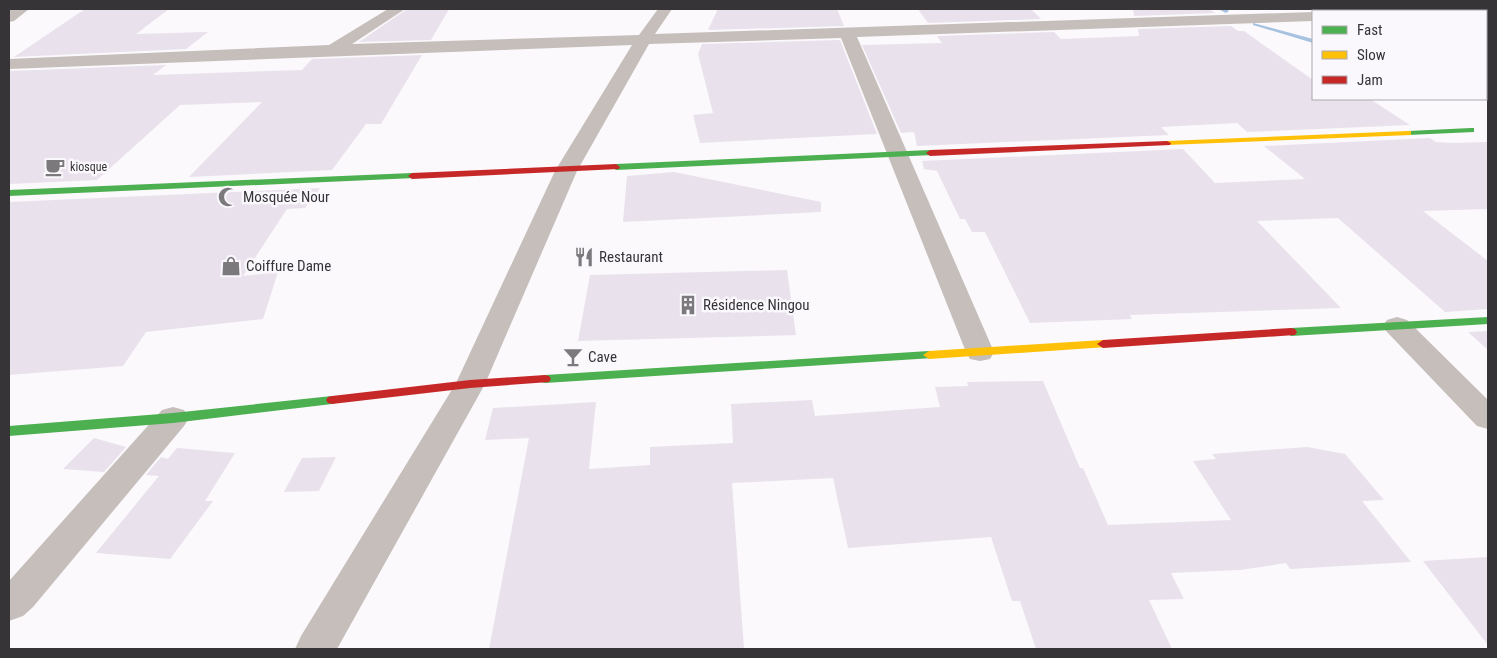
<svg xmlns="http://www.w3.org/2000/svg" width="1497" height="658" font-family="'Roboto Condensed',sans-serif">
<rect width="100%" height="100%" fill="#fbf9fc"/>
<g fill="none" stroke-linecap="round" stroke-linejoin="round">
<g fill="#a6c2e0" fill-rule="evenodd">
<polygon points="1218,9 1226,9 1229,11 1226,13"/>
<polygon points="1253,23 1313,39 1313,43 1253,25"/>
<rect x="1486" y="86" width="2" height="5"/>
</g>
</g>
<g fill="#e9e1ec">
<polygon points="85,9 169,9 136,34 208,32 186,49 14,57"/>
<polygon points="407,9 449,9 431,40 359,42"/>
<polygon points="718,9 837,9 844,26 708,30"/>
<polygon points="918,9 1031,9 1041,19 928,23"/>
<polygon points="1133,9 1209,9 1215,13 1134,16"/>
<polygon points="1231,26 1238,31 1244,31 1313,80 1313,99 1370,99 1410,125 1247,132 1237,123 1161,127 1169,135 917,146 914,132 901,133 862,45 942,43 937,36 1054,32 1061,39 1139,36 1138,29"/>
<polygon points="840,40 877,134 700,143 693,115 713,113 698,54 702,44"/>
<polygon points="422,55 381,124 366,124 332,170 189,177 262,102 180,105 97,180 9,184 9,71 166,65 153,75 302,70 312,59"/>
<polygon points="1430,138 1436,142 1452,143 1488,142 1488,209 1423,211 1488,261 1488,309 1445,312 1338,218 1257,221 1341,308 1130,315 1132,319 1030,323 985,232 972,232 965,219 960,219 937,171 924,169 922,161 1183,149 1215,183 1305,179 1264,146"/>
<polygon points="674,172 821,202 821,212 623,222 627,176"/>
<polygon points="320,188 305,208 287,209 243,276 278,272 263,319 146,332 123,366 9,375 9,202"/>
<polygon points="787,270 796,335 578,341 590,275"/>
<polygon points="1488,331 1488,350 1468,332"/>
<polygon points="1043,381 1080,468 1083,468 1108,525 1231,520 1193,461 1216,459 1212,454 1307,447 1345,454 1384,500 1362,501 1411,562 1290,569 1286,563 1240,570 1171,573 1184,599 1149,600 1172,649 1036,649 1020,601 1012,601 991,537 848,548 833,478 732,483 744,649 489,649 529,438 485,440 493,408 596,402 589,469 650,465 650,447 733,443 731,404 812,400 815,416 940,407 935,387 968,386 967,382"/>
<polygon points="94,438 126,447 104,472 63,469"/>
<polygon points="177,448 235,453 205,501 213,501 170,559 96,553 159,476 146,475 161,457 168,459"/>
<polygon points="336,457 319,491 284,492 302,458"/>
<polygon points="1488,557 1488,645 1423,561"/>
</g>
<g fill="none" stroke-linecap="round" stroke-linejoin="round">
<g fill="#c5beba" fill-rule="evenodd">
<polygon points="12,9 29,9 14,21 9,22 9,11"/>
<polygon points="388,9 405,9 352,44 639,35 658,9 672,9 655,34 1313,12 1313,21 857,37 994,352 990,359 980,361 970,359 966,352 841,38 649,44 577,171 485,384 337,649 295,649 301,636 456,383 555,171 632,45 9,69 9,59 329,45"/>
<polygon points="1481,9 1488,9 1488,16 1486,16 1486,11 1479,11"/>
<polygon points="1397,317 1407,320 1488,400 1488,429 1477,426 1387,332 1383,326 1387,320"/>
<polygon points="173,407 184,410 189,418 184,426 33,607 23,616 9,621 9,581 162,410"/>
</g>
<g fill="#4caf50" fill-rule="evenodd">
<polygon points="1471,128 1474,128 1474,132 1408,135 1404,133 1408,131"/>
<polygon points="930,150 934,153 933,155 616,170 612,167 616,164"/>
<polygon points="412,173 415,174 415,178 9,196 9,190"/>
<polygon points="1488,317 1488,324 1291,336 1285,332 1291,328"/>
<polygon points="929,351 933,352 935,355 933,358 545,383 541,382 539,379 541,376 545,375"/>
<polygon points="332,396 336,397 338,400 336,403 332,404 173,423 9,436 9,426 173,413"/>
</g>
<g fill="#ffc107" fill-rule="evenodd">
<polygon points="1408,131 1411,131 1411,135 1167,145 1163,143 1167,141"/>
<polygon points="1103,340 1109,344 1107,347 929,359 923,355 929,351"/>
</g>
<g fill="#c62828" fill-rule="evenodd">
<polygon points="1167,141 1171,143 1170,145 930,156 926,153 930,150"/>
<polygon points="616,164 620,167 619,169 412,179 408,176 412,173"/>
<polygon points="1291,328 1295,329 1297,332 1295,335 1103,348 1097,344 1103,340"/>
<polygon points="545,375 549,376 551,379 549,382 470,388 332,404 328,403 326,400 328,397 332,396 470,380"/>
</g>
</g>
<defs>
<symbol id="cafe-bare" viewBox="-9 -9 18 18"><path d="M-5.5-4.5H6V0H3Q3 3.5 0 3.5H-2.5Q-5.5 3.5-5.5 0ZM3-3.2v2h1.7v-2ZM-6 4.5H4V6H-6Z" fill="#7b797b" stroke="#fbf8fd" stroke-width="2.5" paint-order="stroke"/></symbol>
<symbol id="mosque-bare" viewBox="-9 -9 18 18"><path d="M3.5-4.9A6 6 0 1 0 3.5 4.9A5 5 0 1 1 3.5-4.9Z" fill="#7b797b" stroke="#fbf8fd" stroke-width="2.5" paint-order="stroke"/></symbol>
<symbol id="restaurant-bare" viewBox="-9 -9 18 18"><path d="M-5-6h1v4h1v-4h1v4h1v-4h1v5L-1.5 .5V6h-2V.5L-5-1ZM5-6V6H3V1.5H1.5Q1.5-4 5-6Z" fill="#7b797b" stroke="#fbf8fd" stroke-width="2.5" paint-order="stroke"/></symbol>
<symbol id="shop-bare" viewBox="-9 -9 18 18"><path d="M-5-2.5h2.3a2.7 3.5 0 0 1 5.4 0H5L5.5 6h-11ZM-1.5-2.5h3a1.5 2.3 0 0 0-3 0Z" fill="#7b797b" stroke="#fbf8fd" stroke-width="2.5" paint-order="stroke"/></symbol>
<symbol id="building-bare" viewBox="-9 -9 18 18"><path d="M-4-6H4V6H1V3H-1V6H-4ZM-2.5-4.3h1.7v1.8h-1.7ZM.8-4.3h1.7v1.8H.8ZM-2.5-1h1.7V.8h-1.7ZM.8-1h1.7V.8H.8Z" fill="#7b797b" stroke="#fbf8fd" stroke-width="2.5" paint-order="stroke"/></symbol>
<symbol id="bar-bare" viewBox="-9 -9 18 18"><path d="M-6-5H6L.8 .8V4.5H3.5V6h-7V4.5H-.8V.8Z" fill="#7b797b" stroke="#fbf8fd" stroke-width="2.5" paint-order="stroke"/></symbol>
</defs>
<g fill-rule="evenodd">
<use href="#cafe-bare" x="41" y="153" width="28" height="28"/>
<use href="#mosque-bare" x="214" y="183" width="28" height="28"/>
<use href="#restaurant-bare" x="570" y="243" width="28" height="28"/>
<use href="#shop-bare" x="217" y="252" width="28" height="28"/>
<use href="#building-bare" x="674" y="291" width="28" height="28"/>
<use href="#bar-bare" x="559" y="343" width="28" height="28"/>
</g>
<g text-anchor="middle" stroke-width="5" stroke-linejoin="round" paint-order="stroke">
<g font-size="12" fill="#363436" stroke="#fbf8fd" text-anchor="start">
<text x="70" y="171">kiosque</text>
</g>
<g font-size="15" fill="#363436" stroke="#fbf8fd" text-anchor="start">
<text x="243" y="202">Mosquée Nour</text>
<text x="599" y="262">Restaurant</text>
<text x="246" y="271">Coiffure Dame</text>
<text x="703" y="310">Résidence Ningou</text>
<text x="588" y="362">Cave</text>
</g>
</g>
<rect width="1497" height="658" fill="none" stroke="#363436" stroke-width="20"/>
<rect x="1312" y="10" width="175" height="90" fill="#fbf8fd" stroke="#acaaad"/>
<rect x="1322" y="26" width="25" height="8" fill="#4caf50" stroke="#acaaad"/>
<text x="1357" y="35" font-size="15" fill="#363436">Fast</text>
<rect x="1322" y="51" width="25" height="8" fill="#ffc107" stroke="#acaaad"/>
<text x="1357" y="60" font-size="15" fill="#363436">Slow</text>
<rect x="1322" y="76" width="25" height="8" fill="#c62828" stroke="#acaaad"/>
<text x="1357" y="85" font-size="15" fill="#363436">Jam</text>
</svg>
